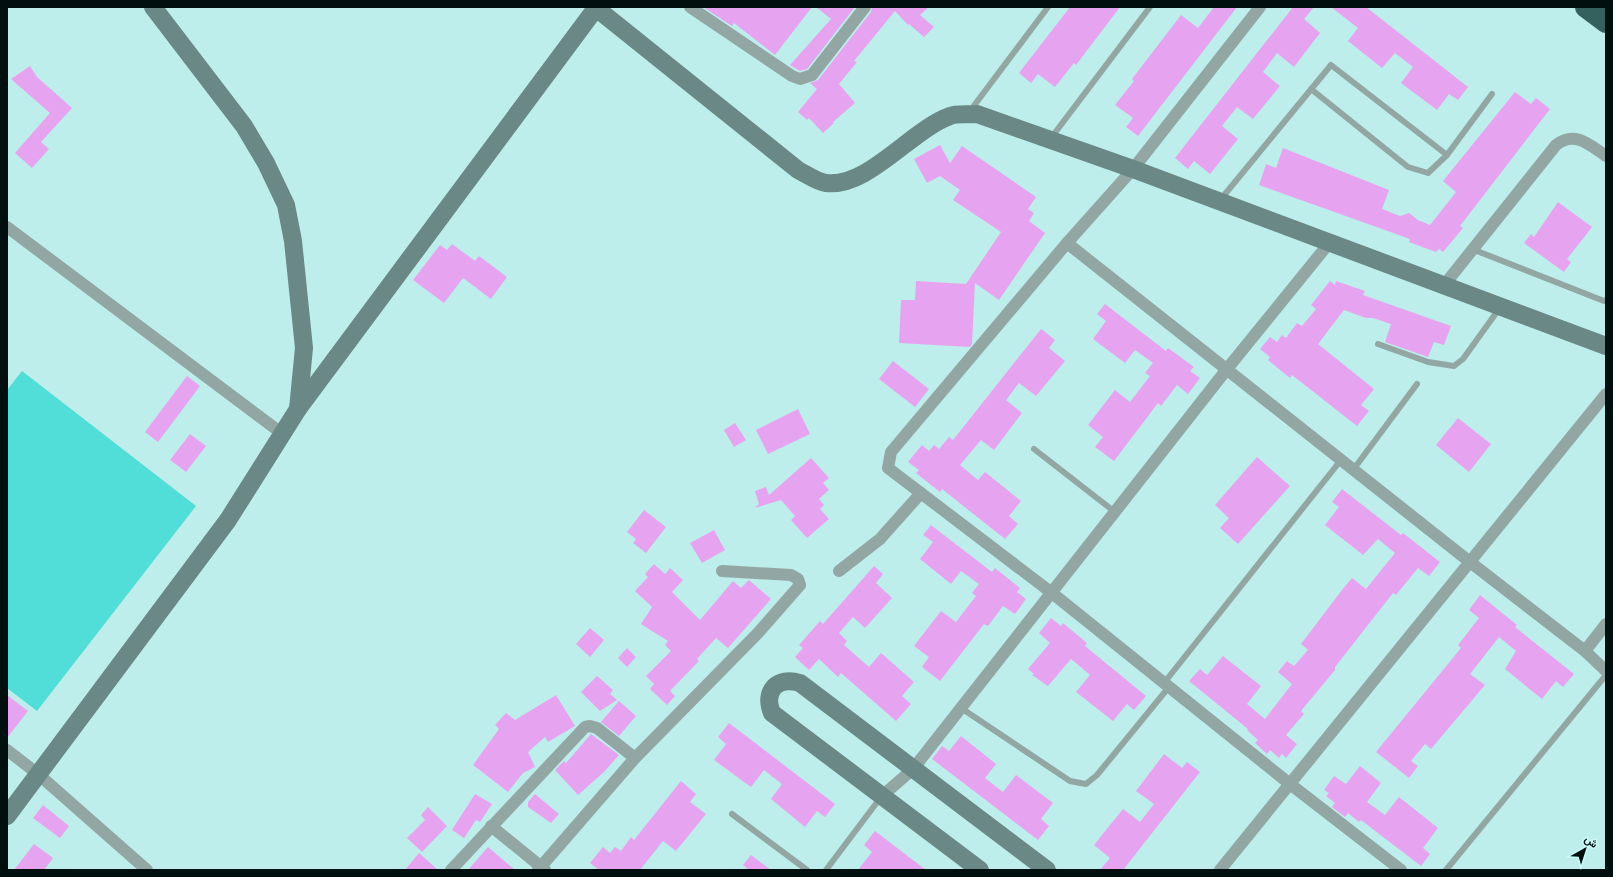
<svg xmlns="http://www.w3.org/2000/svg" width="1613" height="877" font-family="'Source Sans 3',Vazirmatn,sans-serif">
<rect width="100%" height="100%" fill="#beeeeb"/>
<polygon fill="#51ddd8" points="22,371 196,506 37,711 7,688 7,390"/>
<g fill="#e6a4f0">
<polygon points="703,7 812,7 775,55 734,23 732,26"/>
<polygon points="816,7 855,7 807,69 800,71 790,65 831,19"/>
<polygon points="872,7 929,7 920,15 934,27 924,37 909,24 908,25 895,11 854,61 857,62 839,84 855,103 833,122 834,123 823,133 809,118 807,120 798,112 817,89 810,83 818,80 871,12"/>
<polygon points="1070,7 1120,7 1076,65 1074,63 1055,87 1038,74 1031,83 1019,73"/>
<polygon points="1214,7 1237,7 1138,136 1126,127 1133,118 1115,105 1134,81 1132,79 1181,15 1198,28"/>
<polygon points="1293,7 1314,7 1304,19 1320,33 1294,67 1277,53 1263,72 1280,86 1253,119 1237,107 1222,126 1238,139 1210,174 1194,161 1188,169 1175,158"/>
<polygon points="1331,7 1366,7 1468,87 1458,100 1449,94 1437,110 1401,83 1413,67 1395,53 1382,68 1348,41 1358,28"/>
<polygon points="30,66 37,77 72,108 41,142 49,149 32,168 15,153 50,113 11,79"/>
<polygon points="1515,92 1531,104 1536,98 1550,109 1460,226 1463,228 1443,252 1439,249 1436,252 1409,242 1410,239 1259,185 1266,164 1276,168 1283,148 1389,190 1382,209 1400,216 1409,213 1418,220 1430,225 1456,192 1443,181"/>
<polygon points="940,145 950,163 962,146 1036,197 1028,209 1034,213 1029,221 1045,233 999,300 975,283 972,344 970,347 899,343 901,300 915,300 916,281 966,284 1001,232 953,200 960,190 940,176 927,183 914,159"/>
<polygon points="1558,202 1592,227 1567,259 1571,262 1564,272 1524,243 1531,234 1534,237"/>
<polygon points="452,244 475,261 479,256 507,277 491,299 463,278 444,303 413,280 440,245 447,250"/>
<polygon points="1330,281 1335,285 1336,281 1365,291 1363,295 1451,326 1444,345 1434,342 1428,357 1385,342 1391,324 1373,318 1366,318 1344,310 1318,344 1374,389 1361,405 1369,411 1357,426 1292,375 1290,378 1268,360 1270,357 1260,349 1270,337 1277,342 1282,335 1286,338 1297,323 1302,326 1316,309 1311,305"/>
<polygon points="1105,304 1166,351 1168,348 1194,367 1190,371 1200,378 1188,394 1177,385 1161,406 1158,403 1114,461 1095,447 1103,437 1088,425 1115,390 1130,402 1150,376 1145,373 1153,363 1135,350 1125,363 1093,339 1106,321 1097,314"/>
<polygon points="1041,329 1055,340 1049,348 1065,361 1036,396 1019,383 1006,400 1022,413 994,450 981,440 960,465 978,480 985,472 1021,501 1009,516 1018,524 1005,539 942,489 940,492 916,473 919,470 908,462 922,445 929,451 934,445 939,449 949,437 953,440"/>
<polygon points="893,361 929,389 915,407 879,379"/>
<polygon points="187,376 200,386 158,442 145,432"/>
<polygon points="798,409 810,434 768,454 756,430"/>
<polygon points="1458,418 1491,444 1469,472 1436,445"/>
<polygon points="735,423 746,440 734,447 724,430"/>
<polygon points="190,434 206,446 186,472 170,460"/>
<polygon points="1257,457 1290,486 1238,544 1220,528 1229,518 1215,505"/>
<polygon points="811,458 829,478 823,483 829,490 819,499 824,505 820,509 829,519 807,538 791,520 795,516 781,500 755,508 759,504 755,491 766,487 769,495"/>
<polygon points="1342,489 1401,535 1403,533 1440,562 1429,576 1418,568 1396,595 1393,593 1335,667 1335,670 1301,711 1304,714 1286,735 1297,744 1286,758 1282,754 1279,758 1270,750 1267,754 1255,743 1258,740 1247,730 1248,729 1189,681 1200,669 1207,675 1223,656 1261,686 1247,704 1265,719 1292,684 1278,672 1287,661 1294,666 1308,650 1301,644 1342,590 1352,578 1366,589 1395,553 1378,539 1363,555 1325,525 1339,507 1332,502"/>
<polygon points="644,510 666,527 646,553 633,543 636,539 627,532"/>
<polygon points="931,525 992,572 995,568 1020,588 1017,592 1026,599 1015,614 1003,606 988,626 984,624 940,681 922,667 929,657 914,646 941,611 956,622 976,596 972,593 979,584 961,571 951,584 920,559 933,542 923,535"/>
<polygon points="714,530 725,550 702,563 690,543"/>
<polygon points="654,564 665,574 670,568 683,580 672,592 700,620 733,581 741,588 749,580 771,599 728,648 716,638 697,659 699,661 670,691 675,696 667,705 650,689 654,684 646,676 671,651 665,645 668,641 641,624 652,607 635,591 648,577 645,574"/>
<polygon points="874,566 883,574 876,583 892,598 865,628 853,617 839,633 847,641 844,645 869,667 881,653 914,682 902,696 911,704 896,721 841,673 838,677 819,659 809,670 795,657 803,648 799,645 820,621 823,624"/>
<polygon points="1480,595 1517,625 1515,627 1574,674 1563,687 1556,681 1542,699 1505,669 1516,651 1499,637 1470,674 1485,685 1431,749 1425,744 1411,761 1418,766 1409,778 1376,752 1461,648 1458,645 1479,618 1469,610"/>
<polygon points="1051,618 1061,626 1063,623 1087,643 1085,646 1146,696 1134,710 1127,704 1113,721 1076,692 1090,675 1071,659 1048,686 1032,675 1034,674 1028,669 1050,643 1039,633"/>
<polygon points="590,628 604,640 590,657 576,644"/>
<polygon points="627,648 636,657 627,667 618,658"/>
<polygon points="597,676 613,690 610,694 617,700 600,711 581,692"/>
<polygon points="7,695 28,711 7,738"/>
<polygon points="556,695 575,726 548,742 545,737 528,752 535,767 523,773 508,792 473,765 499,729 495,725 506,713 515,720"/>
<polygon points="619,701 636,716 619,736 601,722"/>
<polygon points="729,723 835,804 825,817 817,811 805,827 771,799 782,784 764,770 751,787 714,760 726,744 718,737"/>
<polygon points="591,734 619,755 604,772 578,795 555,770 564,761 566,763"/>
<polygon points="961,736 996,764 985,778 1003,792 1016,775 1053,803 1041,819 1049,826 1038,840 932,759 942,746 949,751"/>
<polygon points="1164,754 1182,768 1187,762 1200,772 1123,870 1100,870 1110,858 1094,845 1123,809 1140,822 1154,804 1136,791"/>
<polygon points="1360,766 1381,783 1367,802 1385,815 1399,797 1438,828 1423,848 1430,854 1421,866 1361,820 1359,822 1348,813 1345,817 1332,807 1335,803 1326,796 1329,793 1324,790 1334,776 1346,784"/>
<polygon points="681,781 696,794 690,802 706,814 676,851 663,841 640,870 599,870 590,863 603,847 610,853 615,847 621,851 631,837 634,840"/>
<polygon points="475,794 492,804 480,822 476,820 464,838 452,830"/>
<polygon points="535,794 559,814 551,823 528,807 528,802"/>
<polygon points="43,805 69,826 60,838 33,818"/>
<polygon points="428,807 447,826 422,852 407,838 425,820 421,815"/>
<polygon points="875,831 926,870 858,870 872,852 864,845"/>
<polygon points="34,844 53,858 44,870 14,870"/>
<polygon points="488,847 515,870 468,870"/>
<polygon points="419,853 438,870 405,870"/>
<polygon points="751,855 771,870 749,870 743,865"/>
</g>
<g fill="none" stroke-linecap="round" stroke-linejoin="round">
<g stroke="#92a6a4" stroke-width="6">
<polyline points="970,111 1048,7"/>
<polyline points="1051,138 1150,7"/>
<polyline points="1447,155 1492,94"/>
<polyline points="1221,199 1331,65 1447,155 1428,173 1408,167 1311,89"/>
<polyline points="1472,249 1604,301 1606,300"/>
<polyline points="1378,344 1428,362 1454,366 1463,359 1499,309"/>
<polyline points="1034,449 1115,512"/>
<polyline points="1353,470 1417,384"/>
<polyline points="1164,683 1341,460"/>
<polyline points="961,708 1070,781 1086,784 1097,775 1169,687"/>
<polyline points="732,814 807,870"/>
<polyline points="826,870 881,797"/>
<polyline points="1446,870 1606,675"/>
</g>
<g stroke="#92a6a4" stroke-width="12">
<polyline points="690,7 792,76 800,79 812,75 865,7"/>
<polyline points="1260,7 1133,169 1067,243 891,452 888,468 1052,593 1290,784 1401,870"/>
<polyline points="7,227 284,435"/>
<polyline points="1067,243 1470,562 1585,651 1606,671"/>
<path d="M1445,284L1556,145C1575,130 1590,145 1606,156"/>
<polyline points="839,571 880,539 921,493"/>
<polyline points="1585,651 1606,624"/>
<polyline points="7,750 38,774 147,870"/>
<polyline points="882,796 913,769 1227,369 1330,242"/>
<polyline points="491,826 545,870"/>
<polyline points="451,870 585,727 590,726 597,728 635,758"/>
<polyline points="538,870 635,758 758,633 800,585 798,579 791,575 722,571"/>
<polyline points="1220,870 1606,394"/>
</g>
<g stroke="#6a8886" stroke-width="18">
<path d="M298,409L596,8L798,170C806,174 817,182 826,183C868,188 911,130 950,116C957,113 969,115 977,114L1133,169L1606,346"/>
<polyline points="7,816 228,520 298,409 304,348 293,241 286,205 266,163 244,126 153,7"/>
<path d="M980,870L772,713C763,691 777,676 800,683L1047,870"/>
</g>
<polyline stroke="#34605e" stroke-width="22" points="1586,7 1606,22"/>
</g>
<rect width="1613" height="877" fill="none" stroke="#01100f" stroke-width="16"/>
<g transform="translate(1585 849) rotate(39)" stroke="#cbfbf8" stroke-width="3" paint-order="stroke">
<path d="M0-3L7 15L0 10L-7 15Z" fill="#01100f"/>
<text y="-6" font-size="11" font-weight="bold" text-anchor="middle" fill="#01100f">ش</text>
</g>
</svg>
